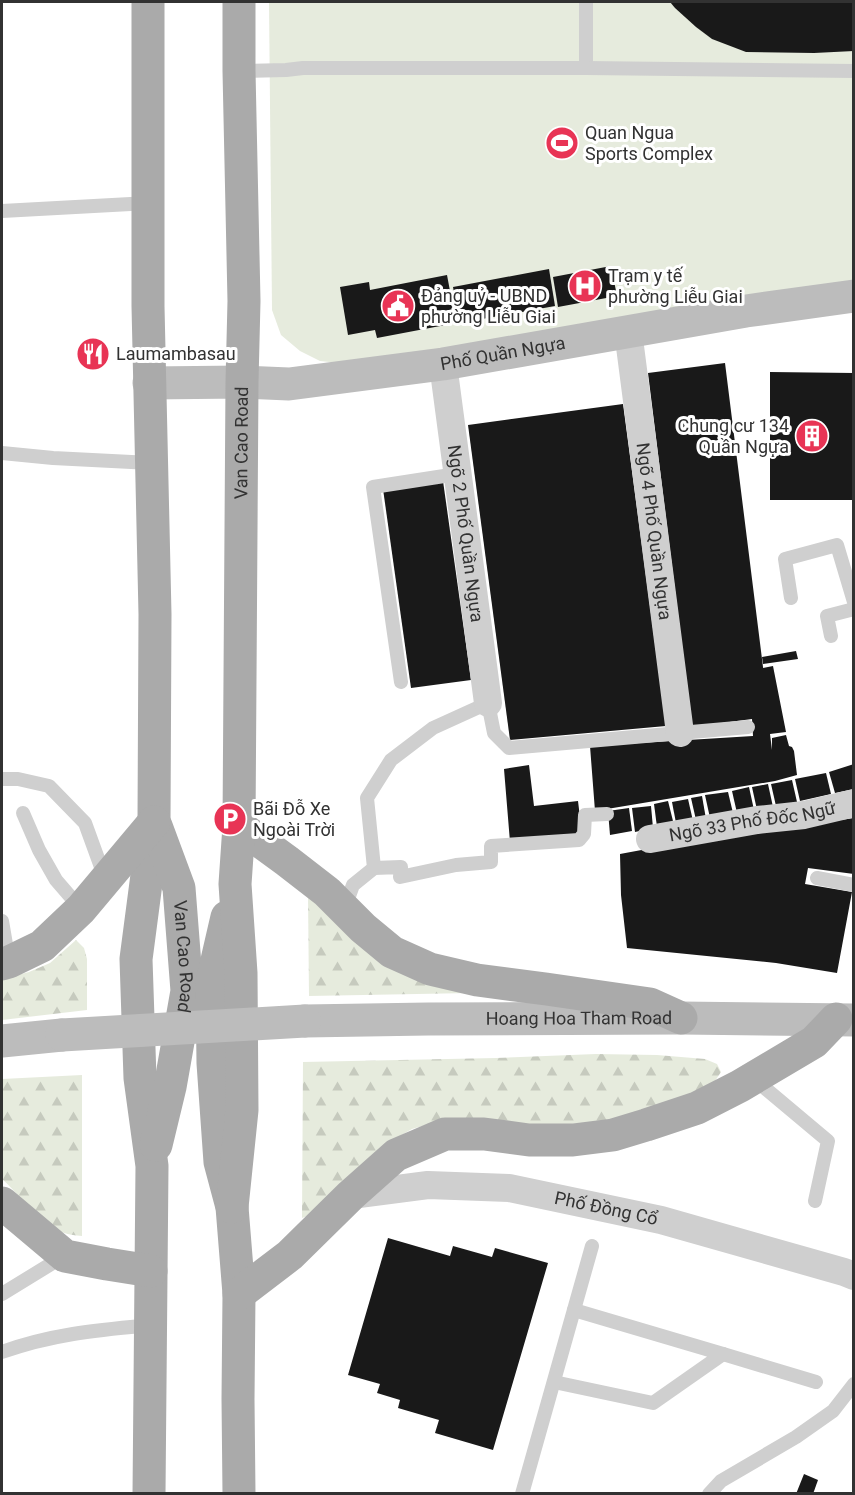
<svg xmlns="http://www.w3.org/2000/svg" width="855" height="1495" font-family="Roboto,sans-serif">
<defs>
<pattern id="forest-firs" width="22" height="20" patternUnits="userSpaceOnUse" patternTransform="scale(1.5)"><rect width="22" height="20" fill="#e6ebdd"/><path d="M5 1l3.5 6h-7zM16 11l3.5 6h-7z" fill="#c6cabe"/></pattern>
</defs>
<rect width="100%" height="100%" fill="#fff"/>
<g fill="url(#forest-firs)">
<polygon points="308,895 471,993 309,996"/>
<polygon points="76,940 84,948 87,959 87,1010 2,1020 2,979 29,972 50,963"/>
<polygon points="596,1054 657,1055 705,1059 717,1064 721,1072 715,1081 702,1090 599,1126 433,1123 412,1129 391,1141 313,1214 302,1218 303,1062 496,1058"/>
<path d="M82,1075V1236C40,1234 29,1203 2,1179V1079Z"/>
</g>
<polygon fill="#e6ebdd" points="269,2 853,2 853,284 348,364 320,361 300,351 281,335 272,310"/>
<g fill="#191919">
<polygon points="670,2 854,2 854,51 814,53 746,52 712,39 696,27 675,8"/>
<polygon points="611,266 617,296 558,307 553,277"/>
<polygon points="549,269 555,306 460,323 453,287"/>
<polygon points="447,275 456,323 377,338 375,330 348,335 340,287 369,282 370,290"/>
<polygon points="725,363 768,707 763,668 773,666 786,732 770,734 772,750 772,738 786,735 789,746 792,747 794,751 797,775 775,781 595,811 590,746 753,736 752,719 692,727 648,373"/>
<polygon points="770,372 854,373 854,500 770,500"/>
<polygon points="623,404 666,726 510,740 468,425"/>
<polygon points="443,481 471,680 411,688 383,489"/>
<polygon points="796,651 798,659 763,664 762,657"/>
<polygon points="854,764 854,789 835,793 829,772"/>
<polygon points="529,765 534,806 578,801 582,834 510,842 504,769"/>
<polygon points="826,773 831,794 800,801 795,779"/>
<polygon points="792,780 797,802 776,806 771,784"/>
<polygon points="768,784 773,807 757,810 752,787"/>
<polygon points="749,787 754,810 737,813 732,791"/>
<polygon points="728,792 733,813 710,818 705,795"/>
<polygon points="702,796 706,819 696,820 691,798"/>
<polygon points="688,799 693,821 676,823 672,802"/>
<polygon points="668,801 674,825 657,827 654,804"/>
<polygon points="651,806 653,828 635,832 632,808"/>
<polygon points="629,808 632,831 610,835 608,811"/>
<polygon points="854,818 854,874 808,868 805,884 852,892 837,973 776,963 627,948 621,895 620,854 663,846"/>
<polygon points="388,1238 450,1256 453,1246 492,1257 495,1248 548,1263 493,1450 435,1433 439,1420 398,1408 400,1400 377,1393 380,1384 348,1375"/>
<polygon points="804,1474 818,1480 813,1494 796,1494"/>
</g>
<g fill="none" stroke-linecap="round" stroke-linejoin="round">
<g stroke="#cfcfcf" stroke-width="14">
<polyline points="586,2 586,68"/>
<polyline points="239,71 286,70 303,68 586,68 854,71"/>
<polyline points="2,211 149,203"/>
<polyline points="2,453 53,458 151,463"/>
<polyline points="791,598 785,559 837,545 854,602"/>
<polyline points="831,636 827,616 854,609"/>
<polyline points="401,682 373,487 457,474"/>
<polyline points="2,779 18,779 49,786 85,823 105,878"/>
<polyline points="23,813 39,850 56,880 81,909"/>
<polyline points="374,868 401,867 400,877 456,865 491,862 491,846 579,840 584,834 585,815 607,814"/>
<polyline points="817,878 854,885"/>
<polyline points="345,907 353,885 374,868 367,798 391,760 433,728 488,703 494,733 509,748 748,727"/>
<polyline points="2,921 9,962"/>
<polyline points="753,1078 828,1141 815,1201"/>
<polyline points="2,1294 64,1256"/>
<path d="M2,1352C52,1334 98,1330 150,1325"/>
<polyline points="723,1354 816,1382"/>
<polyline points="554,1382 653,1403 723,1354 574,1310"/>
<polyline points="522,1494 592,1246"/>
<polyline points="709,1494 721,1481 796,1437 833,1411 854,1384"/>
</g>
<g stroke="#cfcfcf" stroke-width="28">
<path id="s1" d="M628,331L680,733"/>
<path id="s2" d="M443,364L488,703"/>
<path id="s3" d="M650,839L757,820L804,815L854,803"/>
<path id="s4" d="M351,1195L428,1185L509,1188L661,1220L844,1272L854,1276"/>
</g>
<g stroke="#bcbcbc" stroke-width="33">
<path id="s5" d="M149,383L242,382L289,384L443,364L746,311L854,296"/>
<path id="s6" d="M305,1021L428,1019L681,1018L854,1020"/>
<polyline points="2,1041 62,1035"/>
</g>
<g stroke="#aaa" stroke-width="33">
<polyline points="148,2 148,306 155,614 154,822 136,959 140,1078 152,1166 149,1494"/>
<path id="s7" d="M156,826L179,888L187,991L170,1087L156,1145"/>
<polyline points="239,826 287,861 327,892 363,928 392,952 430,969 477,980 546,989 650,1004 681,1018"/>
<polyline points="227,917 212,982 213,1063 220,1162 232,1207 239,1294 238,1399 239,1494"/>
<polyline points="2,964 9,962 42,946 81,909 154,822"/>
<polyline points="2,1203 65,1256 107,1264 151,1271"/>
<path id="s8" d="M232,1207L242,1110L241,973L235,884L239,826L242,382L244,301L239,71V2"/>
<polyline points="239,1294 290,1255 351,1195 396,1155 445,1134 484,1134 529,1140 573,1140 613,1135 646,1125 697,1108 740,1086 814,1042 836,1019"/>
</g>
<polyline stroke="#bcbcbc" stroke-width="33" points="62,1035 305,1021"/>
</g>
<defs>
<symbol id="stadium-disc" viewBox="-11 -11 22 22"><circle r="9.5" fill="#e83455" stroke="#fff"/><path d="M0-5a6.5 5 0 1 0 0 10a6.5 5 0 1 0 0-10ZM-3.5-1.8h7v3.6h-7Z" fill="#fff"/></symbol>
<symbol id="hospital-disc" viewBox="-11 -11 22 22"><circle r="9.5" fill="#e83455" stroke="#fff"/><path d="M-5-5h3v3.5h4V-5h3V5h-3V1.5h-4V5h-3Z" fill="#fff"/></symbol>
<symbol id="civic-disc" viewBox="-11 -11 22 22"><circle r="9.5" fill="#e83455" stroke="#fff"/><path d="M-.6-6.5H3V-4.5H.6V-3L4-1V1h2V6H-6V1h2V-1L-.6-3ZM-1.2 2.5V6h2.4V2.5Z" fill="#fff"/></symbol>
<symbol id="restaurant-disc" viewBox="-11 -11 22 22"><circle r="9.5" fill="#e83455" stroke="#fff"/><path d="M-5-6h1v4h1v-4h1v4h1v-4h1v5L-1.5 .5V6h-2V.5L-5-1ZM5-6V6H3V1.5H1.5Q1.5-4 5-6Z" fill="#fff"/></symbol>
<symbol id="building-disc" viewBox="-11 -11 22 22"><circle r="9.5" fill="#e83455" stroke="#fff"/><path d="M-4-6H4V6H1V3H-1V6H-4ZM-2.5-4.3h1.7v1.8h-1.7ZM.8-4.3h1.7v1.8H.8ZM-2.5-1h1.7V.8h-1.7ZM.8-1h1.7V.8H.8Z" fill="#fff"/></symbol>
<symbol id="parking-disc" viewBox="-11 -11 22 22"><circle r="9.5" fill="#e83455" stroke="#fff"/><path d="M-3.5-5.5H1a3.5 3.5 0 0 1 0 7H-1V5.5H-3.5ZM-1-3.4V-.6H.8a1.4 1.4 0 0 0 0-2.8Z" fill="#fff"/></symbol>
</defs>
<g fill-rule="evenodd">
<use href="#stadium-disc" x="543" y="124" width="38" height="38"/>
<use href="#hospital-disc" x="566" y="267" width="38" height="38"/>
<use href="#civic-disc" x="379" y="287" width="38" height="38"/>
<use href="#restaurant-disc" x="74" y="335" width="38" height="38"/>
<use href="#building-disc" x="793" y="417" width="38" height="38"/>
<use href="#parking-disc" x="211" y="800" width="38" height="38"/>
</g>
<g text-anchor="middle" stroke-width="6" stroke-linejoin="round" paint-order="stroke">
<g font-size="18" fill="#323232" stroke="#fff" text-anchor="start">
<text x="585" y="139">Quan Ngua<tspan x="585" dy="21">Sports Complex</tspan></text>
<text x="608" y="282">Trạm y tế<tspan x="608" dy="21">phường Liễu Giai</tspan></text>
<text x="421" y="302">Đảng uỷ - UBND<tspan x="421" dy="21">phường Liễu Giai</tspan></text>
<text x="116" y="360">Laumambasau</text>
<text x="789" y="432" text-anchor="end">Chung cư 134<tspan x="789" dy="21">Quần Ngựa</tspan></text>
<text x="253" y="815">Bãi Đỗ Xe<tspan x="253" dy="21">Ngoài Trời</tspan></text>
</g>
<g font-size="18" fill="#323232" stroke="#fff">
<text dy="6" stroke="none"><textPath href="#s5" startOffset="356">Phố Quần Ngựa</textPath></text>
<text dy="6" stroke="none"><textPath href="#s8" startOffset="765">Van Cao Road</textPath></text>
<text dy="6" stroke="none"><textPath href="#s1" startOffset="202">Ngõ 4 Phố Quần Ngựa</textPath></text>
<text dy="6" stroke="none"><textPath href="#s2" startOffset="171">Ngõ 2 Phố Quần Ngựa</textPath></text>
<text dy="6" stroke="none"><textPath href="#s3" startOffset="104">Ngõ 33 Phố Đốc Ngữ</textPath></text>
<text dy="6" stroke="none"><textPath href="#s7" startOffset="135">Van Cao Road</textPath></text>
<text dy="6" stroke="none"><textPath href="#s6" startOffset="274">Hoang Hoa Tham Road</textPath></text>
<text dy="6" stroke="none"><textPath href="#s4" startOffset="258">Phố Đồng Cổ</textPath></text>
</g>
</g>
<rect width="855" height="1495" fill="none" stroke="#323232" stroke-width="6"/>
</svg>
